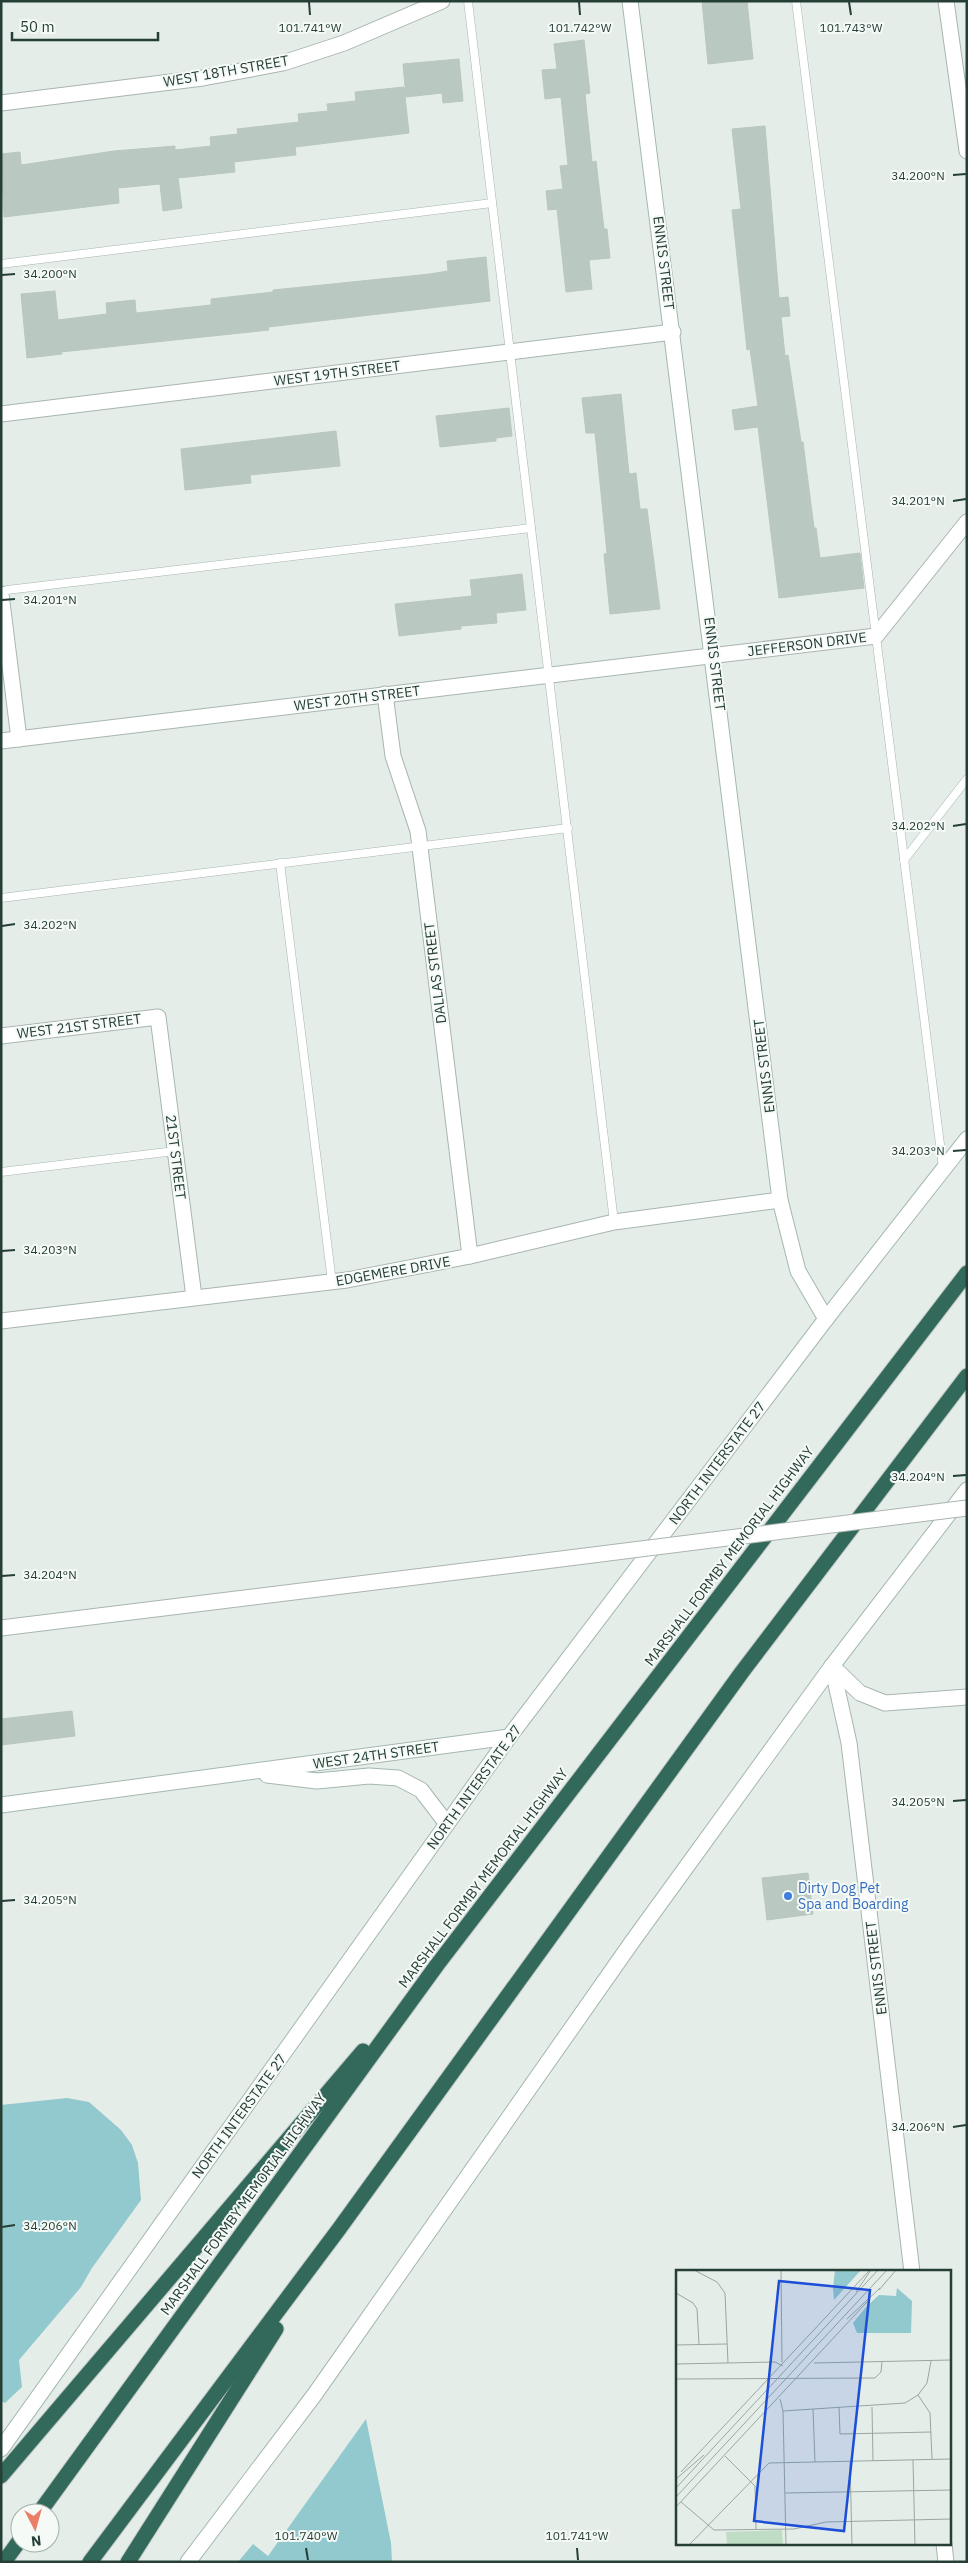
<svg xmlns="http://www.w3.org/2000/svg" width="968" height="2563" font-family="'IBM Plex Sans',sans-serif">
<rect width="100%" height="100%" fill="#e5ede9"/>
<g fill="#91c9ce">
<polygon points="67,2098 89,2102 121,2130 132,2145 138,2163 141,2200 92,2268 81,2287 19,2360 22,2387 5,2403 1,2401 1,2105"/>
<polygon points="366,2419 391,2543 392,2562 238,2562 253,2544 268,2556"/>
</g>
<g fill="#bac8c2" stroke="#b8c7bf">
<polygon points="702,1 747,1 753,59 708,64"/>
<polygon points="584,40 590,93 585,94 592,162 596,161 604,229 607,229 610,258 589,260 592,289 566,292 557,209 548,210 546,191 563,189 560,166 568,165 561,97 545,99 542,70 557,69 554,44"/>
<polygon points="459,59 463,101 443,103 442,93 406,97 403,64"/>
<polygon points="404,87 409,133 295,147 296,155 234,162 235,172 178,178 182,208 163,211 160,184 118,188 119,203 4,217 1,154 20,152 21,165 114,151 175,146 175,150 211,146 210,137 238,134 237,129 299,122 298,114 328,111 327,104 356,101 355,92"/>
<polygon points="765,126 779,298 788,297 790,316 781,317 785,356 788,355 801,442 803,442 814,528 816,528 820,558 860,553 864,588 779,598 758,427 735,430 732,410 758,406 750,349 747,350 732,210 741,209 732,129"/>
<polygon points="486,257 490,301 268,327 269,330 61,352 62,354 27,358 21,294 55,291 58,320 107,314 106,303 135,300 136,313 211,305 211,299 273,292 273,290 430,274 448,271 447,261"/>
<polygon points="621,394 629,474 636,473 640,509 647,509 660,609 610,614 604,554 607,553 595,433 586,433 582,398"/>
<polygon points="509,408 512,436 496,438 496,441 440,447 436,416"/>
<polygon points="336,431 340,466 250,475 251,483 185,490 181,449"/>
<polygon points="522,574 526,610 496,613 497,623 461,626 461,629 399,636 395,604 472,596 470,580"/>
<polygon points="72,1711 75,1736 1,1745 1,1719"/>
<polygon points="808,1873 813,1914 767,1920 762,1878"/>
</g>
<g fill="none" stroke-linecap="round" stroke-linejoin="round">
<defs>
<g id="service">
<polyline points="468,1 614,1222"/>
<polyline points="796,1 943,1168"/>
<polyline points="1,264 492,203"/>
<polyline points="1,593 7,590 531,528"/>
<polyline points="904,860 967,779"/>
<polyline points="280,863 332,1282"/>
<polyline points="1,898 568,828"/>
<polyline points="1,1172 175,1151"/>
</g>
<g id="minor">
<polyline points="946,1 967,151"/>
<polyline points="1,103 203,78 283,63 344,43 442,1"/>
<polyline points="1,414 673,332"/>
<polyline points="1,594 19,739"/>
<polyline points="385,694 393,756 418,831 470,1256"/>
<polyline points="1,741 876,636 967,522"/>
<polyline points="1,1036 158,1017 194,1297"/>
<polyline points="1,1321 347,1280 470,1256 614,1222 780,1200"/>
<polyline points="832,1666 849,1743 912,2272"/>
<polyline points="944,2544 946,2562"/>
</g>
<g id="tertiary">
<polyline points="1,1628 529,1563"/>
<polyline points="832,1666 860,1693 885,1703 967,1697"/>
</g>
<g id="secondary">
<polyline points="630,1 780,1200 798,1271 826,1319"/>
<polyline points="267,1775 317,1781 369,1776 398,1778 421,1790 447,1824"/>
<polyline points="1,1805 509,1737"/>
<polyline points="1,2449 509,1737 826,1319 967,1139"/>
<polyline points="188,2562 315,2394 632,1942 832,1666 967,1490"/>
</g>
<g id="motorway">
<polyline points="1,2476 363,2051"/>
<polyline points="39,2513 437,1965 967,1273"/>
<polyline points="4,2562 20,2540"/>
<polyline points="90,2562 339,2229 742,1672 967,1376"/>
<polyline points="128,2562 276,2329"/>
</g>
</defs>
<use href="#service" stroke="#a8b5b0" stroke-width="9"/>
<use href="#minor" stroke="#a8b5b0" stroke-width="17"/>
<use href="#tertiary" stroke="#a8b5b0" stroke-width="17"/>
<use href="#secondary" stroke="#a4b8b0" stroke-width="17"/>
<use href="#motorway" stroke="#c2c9c7" stroke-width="17"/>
<use href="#service" stroke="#fff" stroke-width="8"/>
<use href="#minor" stroke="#fff" stroke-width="15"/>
<use href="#tertiary" stroke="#fff" stroke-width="15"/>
<use href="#secondary" stroke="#fff" stroke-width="15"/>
<use href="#motorway" stroke="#32695a" stroke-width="15"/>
<defs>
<polyline id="tertiary-bridge" points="529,1563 967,1508"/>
</defs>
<use href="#tertiary-bridge" stroke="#a8b5b0" stroke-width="17" stroke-linecap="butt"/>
<use href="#tertiary-bridge" stroke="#fff" stroke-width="15"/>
</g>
<path fill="none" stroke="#253e36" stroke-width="2" d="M309,2L310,15M579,2L580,15M849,2L851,15M953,175L966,174M2,275L15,274M953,501L966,499M2,600L15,599M953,826L966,824M2,926L15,924M953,1151L966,1150M2,1251L15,1250M953,1476L966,1475M2,1576L15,1575M953,1801L966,1800M2,1901L15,1900M953,2127L966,2125M2,2227L15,2225M306,2548L308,2560M577,2548L578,2560"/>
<circle fill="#3f7fe0" stroke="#f5faf7" stroke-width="2" cx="788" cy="1896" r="5"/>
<g text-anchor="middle" stroke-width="4" stroke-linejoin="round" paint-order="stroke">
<g font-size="14" fill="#253e36" stroke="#f5faf7">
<text transform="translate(226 71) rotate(-10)" y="5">WEST 18TH STREET</text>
<text transform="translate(664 263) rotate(83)" y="5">ENNIS STREET</text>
<text transform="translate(337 373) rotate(-7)" y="5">WEST 19TH STREET</text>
<text transform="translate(807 644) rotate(-7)" y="5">JEFFERSON DRIVE</text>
<text transform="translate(715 664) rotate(83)" y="5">ENNIS STREET</text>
<text transform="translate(357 698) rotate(-7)" y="5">WEST 20TH STREET</text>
<text transform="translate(435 973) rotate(-97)" y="5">DALLAS STREET</text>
<text transform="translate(79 1026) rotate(-7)" y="5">WEST 21ST STREET</text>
<text transform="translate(764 1066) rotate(-97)" y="5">ENNIS STREET</text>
<text transform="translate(176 1157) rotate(83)" y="5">21ST STREET</text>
<text transform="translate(393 1271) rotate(-10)" y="5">EDGEMERE DRIVE</text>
<text transform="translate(717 1463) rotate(-53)" y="5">NORTH INTERSTATE 27</text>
<text transform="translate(729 1556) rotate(-53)" y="5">MARSHALL FORMBY MEMORIAL HIGHWAY</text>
<text transform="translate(376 1755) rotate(-8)" y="5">WEST 24TH STREET</text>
<text transform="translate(474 1787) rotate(-54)" y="5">NORTH INTERSTATE 27</text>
<text transform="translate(483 1878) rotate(-53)" y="5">MARSHALL FORMBY MEMORIAL HIGHWAY</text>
<text transform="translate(876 1968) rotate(-97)" y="5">ENNIS STREET</text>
<text transform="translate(239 2116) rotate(-54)" y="5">NORTH INTERSTATE 27</text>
<text transform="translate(243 2204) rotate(-54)" y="5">MARSHALL FORMBY MEMORIAL HIGHWAY</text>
</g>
<g font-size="14" fill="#366cbe" stroke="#f5faf7" text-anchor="start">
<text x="798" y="1893">Dirty Dog Pet<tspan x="798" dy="16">Spa and Boarding</tspan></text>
</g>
</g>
<g transform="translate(676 2270)">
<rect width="275" height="275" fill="#e5ede9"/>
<path d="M106,260L107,275H51L50,262Z" fill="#bfddc5"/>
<path d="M159,0H185L158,30L157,18ZM221,18L236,31L235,63H181L177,53L190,37L203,25L220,26Z" fill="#91c9ce"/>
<path fill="none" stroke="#98a7a1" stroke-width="1" d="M18,0L41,12L49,23L52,93M105,0L106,92M203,20L220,0M180,22L195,0M0,23L17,33L21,39L23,74M171,49L204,18M0,75L51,74M138,93L275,90M0,94L99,92L107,96M0,109L199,108L205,102L206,92M242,125L254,143L256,189M104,129L107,141L110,275M163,137L164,164L255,162M196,137L197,191M137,139L139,192M107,141L229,133L242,125L251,113L255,91M49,186L79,216L80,259M237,190L239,275M174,191L176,275M5,202L193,1M0,209L28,185M0,218L202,0M109,223L275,220M0,227L211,0M5,232L38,260L118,259L150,252L275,249M0,237L191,32M13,275L93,193L275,189"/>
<path fill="#1d4ed8" fill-opacity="0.15" stroke="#1d4ed8" stroke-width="2.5" d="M103,11L194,20L168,261L78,251Z"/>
<rect width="275" height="275" fill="none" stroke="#253e36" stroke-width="2.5"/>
</g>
<g font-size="12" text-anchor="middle" fill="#253e36" stroke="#f5faf7" stroke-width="4" stroke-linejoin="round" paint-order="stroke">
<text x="310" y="32">101.741°W</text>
<text x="580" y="32">101.742°W</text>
<text x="851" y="32">101.743°W</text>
<text x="918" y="180">34.200°N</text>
<text x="50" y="278">34.200°N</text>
<text x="918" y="505">34.201°N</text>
<text x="50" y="604">34.201°N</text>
<text x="918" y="830">34.202°N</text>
<text x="50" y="929">34.202°N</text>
<text x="918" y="1155">34.203°N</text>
<text x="50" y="1254">34.203°N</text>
<text x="918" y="1481">34.204°N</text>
<text x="50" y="1579">34.204°N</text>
<text x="918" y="1806">34.205°N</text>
<text x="50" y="1904">34.205°N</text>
<text x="918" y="2131">34.206°N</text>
<text x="50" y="2230">34.206°N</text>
<text x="306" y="2540">101.740°W</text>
<text x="577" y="2540">101.741°W</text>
</g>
<rect width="968" height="2563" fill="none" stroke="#253e36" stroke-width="5"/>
<g transform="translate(35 2528) rotate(174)"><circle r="24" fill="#f5faf7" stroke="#a2afaa"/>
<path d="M0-4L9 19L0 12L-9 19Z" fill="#ea7e67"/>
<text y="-8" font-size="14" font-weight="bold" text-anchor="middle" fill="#253e36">N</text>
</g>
<path d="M12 32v8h146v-8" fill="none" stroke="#253e36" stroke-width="2.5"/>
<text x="20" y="32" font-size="15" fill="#253e36" stroke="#f5faf7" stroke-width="4" paint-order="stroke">50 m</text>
</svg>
